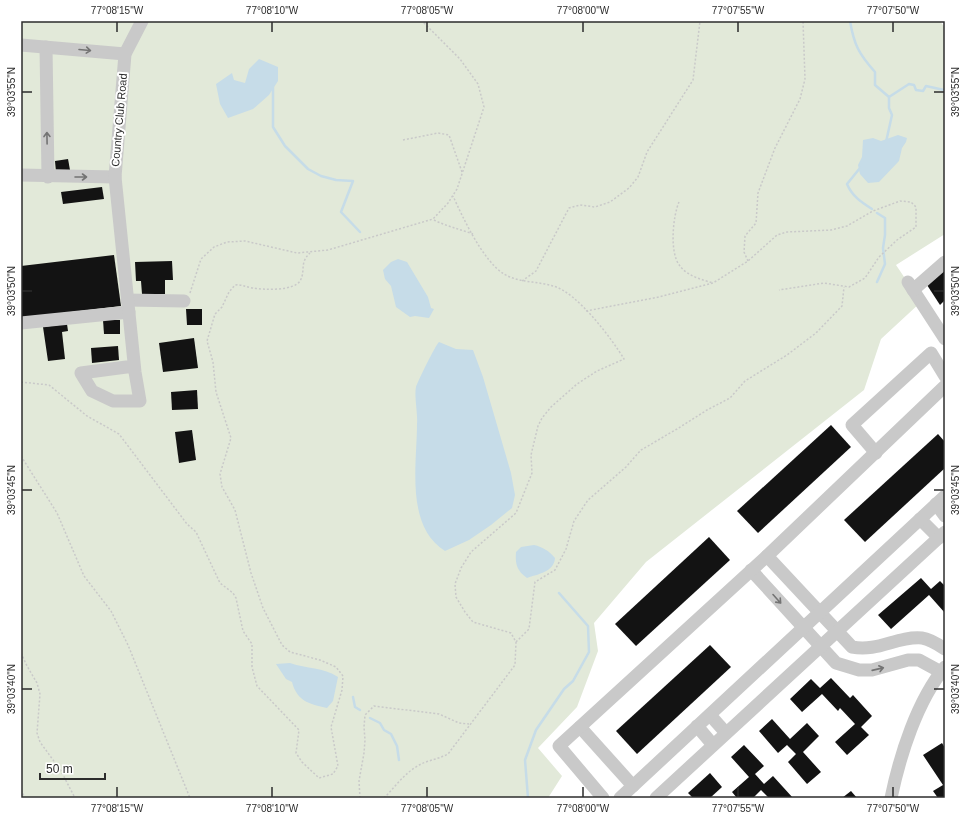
<svg xmlns="http://www.w3.org/2000/svg" width="966" height="819" font-family="Arial,sans-serif">
<rect width="100%" height="100%" fill="#fff"/>
<polygon fill="#e2e9d9" points="21,21 940,21 945,28 945,234 896,265 921,302 881,339 864,390 646,562 594,623 598,651 577,707 538,748 562,776 548,798 21,798"/>
<g fill="#c6dce8">
<polygon points="259,59 278,67 278,81 269,95 253,109 228,118 220,104 216,84 232,73 234,80 245,83 249,69"/>
<polygon points="898,135 907,138 906,142 902,148 899,161 879,182 868,183 860,174 858,165 862,157 863,140 873,138 881,141"/>
<polygon points="398,259 407,262 428,297 431,308 434,309 429,318 415,316 410,317 396,307 391,286 385,279 383,270 391,262"/>
<path d="M439,342L456,349L473,350L483,377L511,473L515,495L512,508L491,525L469,540L445,551C405,526 417,464 417,424C418,414 414,396 416,387C418,381 435,346 439,342Z"/>
<path d="M534,545C543,547 549,551 555,558C554,572 538,574 527,578C517,571 515,564 516,552L521,547Z"/>
<path d="M290,663C307,669 323,667 338,677L333,701L327,708C309,704 297,701 292,682L286,679L276,664Z"/>
</g>
<g fill="none" stroke-linecap="round" stroke-linejoin="round">
<g stroke="#c6dce8" stroke-width="2.5">
<path d="M850,21C854,45 859,54 875,72V85L889,97"/>
<polyline points="273,87 273,127 285,146 308,169 321,176 336,180 353,181 341,212 360,232"/>
<polyline points="886,142 892,115 889,108 889,97 909,84 914,85 916,90 923,91 926,86 944,90"/>
<path d="M860,168L847,184C852,196 861,202 872,209"/>
<polyline points="877,282 885,264 883,248 885,235 885,218 877,213"/>
<polyline points="353,697 355,707 360,710"/>
<polyline points="370,718 380,723 384,730 391,734 397,746 399,760"/>
<polyline points="528,798 525,760 536,730 564,689 573,681 589,652 588,626 559,593"/>
</g>
</g>
<g fill="#131313">
<polygon points="68,159 70,170 56,172 55,161"/>
<polygon points="102,187 104,199 63,204 61,192"/>
<polygon points="114,255 121,306 21,318 21,266"/>
<polygon points="172,261 173,280 165,280 165,294 142,294 141,281 136,281 135,262"/>
<polygon points="945,269 945,300 940,305 927,285"/>
<polygon points="186,309 202,309 202,325 187,325"/>
<polygon points="103,320 120,320 120,334 104,334"/>
<polygon points="67,324 68,331 62,332 65,359 48,361 43,327"/>
<polygon points="194,338 198,368 163,372 159,343"/>
<polygon points="118,346 119,360 92,363 91,348"/>
<polygon points="197,390 198,409 172,410 171,392"/>
<polygon points="831,425 851,447 758,533 737,511"/>
<polygon points="192,430 196,460 179,463 175,432"/>
<polygon points="938,434 945,442 945,468 865,542 844,520"/>
<polygon points="709,537 730,560 636,646 615,624"/>
<polygon points="921,578 931,589 940,581 945,586 945,613 929,595 891,629 878,615"/>
<polygon points="710,645 731,667 637,754 616,731"/>
<polygon points="831,678 850,698 853,695 872,716 861,727 869,735 847,755 835,742 855,724 840,708 838,711 822,694 802,712 790,699 811,679 820,688"/>
<polygon points="772,719 790,739 807,723 819,736 803,752 821,772 807,784 788,762 796,754 787,745 778,753 759,731"/>
<polygon points="942,743 945,748 945,798 938,798 933,791 943,785 923,755"/>
<polygon points="744,745 764,766 755,774 764,784 773,776 793,798 769,798 761,790 753,798 737,798 732,792 749,777 731,757"/>
<polygon points="710,773 722,787 710,798 693,798 688,793"/>
<polygon points="851,791 857,798 842,798"/>
</g>
<g fill="none" stroke-linecap="round" stroke-linejoin="round">
<g stroke="#c9c9c9" stroke-width="1.5" stroke-dasharray="2 2" stroke-linecap="butt">
<polyline points="403,140 438,133 449,135 462,172"/>
<path d="M679,202C673,216 669,253 680,266C687,276 703,280 713,283"/>
<path d="M434,220C446,226 459,229 473,234"/>
<polyline points="748,261 744,252 745,236 756,223 758,193 775,148 800,99 805,79 803,21"/>
<polyline points="522,281 536,271 569,208 580,205 595,207 610,202 629,188 638,177 647,152 693,80 700,21"/>
<polyline points="190,293 201,259 214,247 227,242 245,241 297,253 328,250 433,219 448,203 457,189 484,107 478,84 460,59 422,21"/>
<polyline points="586,311 659,297 713,283 748,261 777,235 787,232 831,230 847,226 873,211 900,201 911,202 916,207 916,227 897,240 879,257 865,278 849,287 824,283 779,290"/>
<path d="M21,382L49,385L87,416L119,434L187,524L196,532L220,583L233,593L236,598L243,631L252,644V667L257,686L299,730L296,753L302,762L319,778L333,774L338,766L331,727L342,690L343,676L336,667L320,660L290,652L282,645L263,608L251,573L235,510L222,487L220,474L231,438L216,392L213,362L207,341L215,314L222,307L229,292L235,285C241,284 246,287 253,288C263,290 294,291 300,281C306,271 299,263 310,253"/>
<polyline points="21,456 57,513 84,576 111,611 128,645 190,798"/>
<polyline points="516,642 529,629 535,582 555,570 566,549 574,521 588,500 626,467 641,450 677,429 707,410 730,398 745,381 787,355 816,333 842,306 844,287"/>
<polyline points="21,653 27,666 37,683 40,694 37,733 40,742 61,771 75,798"/>
<polyline points="21,790 25,798"/>
<polyline points="360,798 359,781 364,753 365,740 364,727 365,715 374,706 439,714 459,723 469,724"/>
<path d="M384,798C394,788 404,774 416,767C426,760 437,760 448,754L515,665L516,642L511,633L473,622L465,612L456,597L455,584L461,568L471,552L516,513L532,473L531,455L538,426L542,418L551,407L577,384L597,371L624,359C612,339 577,292 553,286C537,281 519,283 504,274C483,261 463,218 453,196"/>
</g>
<g stroke="#c9c9c9" stroke-width="13">
<polyline points="21,45 125,54"/>
<polyline points="46,47 48,177"/>
<polyline points="21,175 115,177"/>
<polyline points="908,282 945,339"/>
<polyline points="913,290 945,262"/>
<polyline points="127,300 184,301"/>
<polyline points="21,323 129,312"/>
<polyline points="134,366 81,373 92,391 113,401 140,401 135,372 115,177 125,54 142,21"/>
<polyline points="876,453 852,425 931,353 945,376"/>
<polyline points="936,504 945,516"/>
<polyline points="920,519 939,538"/>
<path d="M767,556L852,647C879,652 896,636 922,638C930,639 939,645 945,649"/>
<polyline points="751,570 836,663 859,670 872,670 908,660 919,660 941,672"/>
<polyline points="710,715 726,733"/>
<polyline points="697,726 713,745"/>
<polyline points="580,727 633,786"/>
<polyline points="603,798 559,746 767,556 945,386"/>
<polyline points="620,798 945,496"/>
<polyline points="656,798 945,532"/>
<path d="M891,798C900,755 917,701 945,667"/>
</g>
</g>
<defs><path id="oneway-shaft" d="M-6 0H5M1.5-3L5.5 0L1.5 3" fill="none" stroke-width="1.6" stroke-linecap="round" stroke-linejoin="round"/></defs>
<g stroke="#737373">
<use href="#oneway-shaft" transform="translate(85 50) rotate(5)"/>
<use href="#oneway-shaft" transform="translate(47 138) rotate(-91)"/>
<use href="#oneway-shaft" transform="translate(81 177)"/>
<use href="#oneway-shaft" transform="translate(777 599) rotate(48)"/>
<use href="#oneway-shaft" transform="translate(878 669) rotate(-13)"/>
</g>
<path fill="none" stroke="#2c2c2c" stroke-width="1.5" d="M117,22V32M272,22V32M427,22V32M583,22V32M738,22V32M893,22V32M22,92H32M934,92H944M22,291H32M934,291H944M22,490H32M934,490H944M22,689H32M934,689H944M117,787V797M272,787V797M427,787V797M583,787V797M738,787V797M893,787V797"/>
<g text-anchor="middle" stroke-width="4" stroke-linejoin="round" paint-order="stroke">
<g font-size="11" fill="#2c2c2c" stroke="#fff">
<text transform="translate(119 120) rotate(-85)" y="4">Country Club Road</text>
</g>
</g>
<rect width="966" height="819" fill="none" stroke="#ffffff" stroke-width="44"/>
<path d="M40 773v6h65v-6" fill="none" stroke="#2c2c2c" stroke-width="2"/>
<text x="46" y="773" font-size="12" fill="#2c2c2c" stroke="#ffffff" stroke-width="3" paint-order="stroke">50 m</text>
<rect x="22" y="22" width="922" height="775" fill="none" stroke="#2c2c2c" stroke-width="1.5"/>
<g font-size="10" text-anchor="middle" fill="#2c2c2c">
<text x="117" y="14">77°08'15"W</text>
<text x="272" y="14">77°08'10"W</text>
<text x="427" y="14">77°08'05"W</text>
<text x="583" y="14">77°08'00"W</text>
<text x="738" y="14">77°07'55"W</text>
<text x="893" y="14">77°07'50"W</text>
<text transform="translate(11 92) rotate(-90)" y="4">39°03'55"N</text>
<text transform="translate(955 92) rotate(-90)" y="4">39°03'55"N</text>
<text transform="translate(11 291) rotate(-90)" y="4">39°03'50"N</text>
<text transform="translate(955 291) rotate(-90)" y="4">39°03'50"N</text>
<text transform="translate(11 490) rotate(-90)" y="4">39°03'45"N</text>
<text transform="translate(955 490) rotate(-90)" y="4">39°03'45"N</text>
<text transform="translate(11 689) rotate(-90)" y="4">39°03'40"N</text>
<text transform="translate(955 689) rotate(-90)" y="4">39°03'40"N</text>
<text x="117" y="812">77°08'15"W</text>
<text x="272" y="812">77°08'10"W</text>
<text x="427" y="812">77°08'05"W</text>
<text x="583" y="812">77°08'00"W</text>
<text x="738" y="812">77°07'55"W</text>
<text x="893" y="812">77°07'50"W</text>
</g>
</svg>
